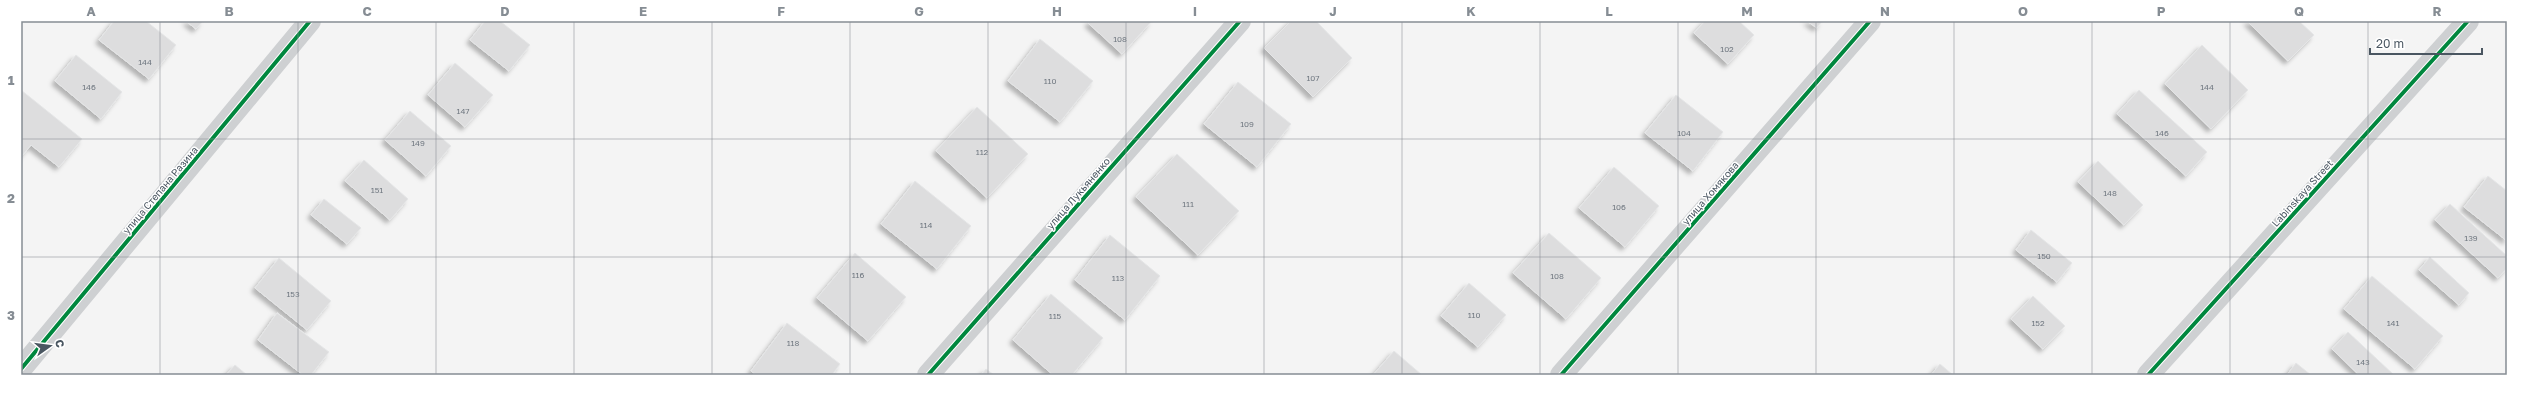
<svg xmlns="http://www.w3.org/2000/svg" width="2528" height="396" font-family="'Golos Text',sans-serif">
<defs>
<filter id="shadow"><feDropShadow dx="-3.5" dy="3.5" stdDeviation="2" flood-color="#0004"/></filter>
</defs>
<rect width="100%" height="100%" fill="#f4f4f4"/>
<g fill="#ddddde" stroke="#e5e6e7" filter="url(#shadow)">
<polygon points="114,21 146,21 176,45 149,79 99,40"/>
<polygon points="186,21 203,21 196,29"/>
<polygon points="485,21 500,21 530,45 509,71 470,40"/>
<polygon points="1090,21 1152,21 1122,54 1088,23"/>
<polygon points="1291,21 1316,21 1352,58 1313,97 1264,48"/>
<polygon points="1705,21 1739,21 1754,35 1728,64 1694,33"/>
<polygon points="1807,21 1822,21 1817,28"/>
<polygon points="2247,21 2299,21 2314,35 2288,61"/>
<polygon points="1040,39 1093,81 1060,122 1008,81"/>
<polygon points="2202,45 2248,90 2211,129 2165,84"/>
<polygon points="76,55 122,92 101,119 55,81"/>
<polygon points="455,63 493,95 465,127 428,95"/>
<polygon points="1238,82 1291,124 1257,167 1204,124"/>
<polygon points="21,90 82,139 59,167 31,145 21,157"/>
<polygon points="2139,90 2207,152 2186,176 2117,114"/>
<polygon points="1676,95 1723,132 1693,171 1645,133"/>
<polygon points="977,107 1028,154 987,198 936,151"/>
<polygon points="410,111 451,146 426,176 385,140"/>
<polygon points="1177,154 1239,211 1198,255 1136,197"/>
<polygon points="364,160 408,199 390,220 345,181"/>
<polygon points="2098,161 2143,205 2124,225 2078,182"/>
<polygon points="1614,167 1659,206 1625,247 1579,208"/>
<polygon points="2488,176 2507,191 2507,241 2464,207"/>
<polygon points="915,181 971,226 937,269 881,224"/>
<polygon points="324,199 361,228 347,244 311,215"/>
<polygon points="2450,204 2507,256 2507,268 2498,278 2435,220"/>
<polygon points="2031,230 2072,263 2057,282 2016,250"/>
<polygon points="1549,233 1601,278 1566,319 1513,273"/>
<polygon points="1110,235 1160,276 1125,320 1075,280"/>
<polygon points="855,253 906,297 868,341 817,298"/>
<polygon points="2430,257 2469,293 2459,305 2419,270"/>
<polygon points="279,258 331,301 307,330 255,288"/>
<polygon points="2372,276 2443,336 2415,369 2344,309"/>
<polygon points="1469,283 1506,315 1478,347 1441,316"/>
<polygon points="1051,294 1103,338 1072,375 1053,375 1013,340"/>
<polygon points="2033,296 2065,326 2043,349 2011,319"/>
<polygon points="277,313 329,352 311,375 303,375 258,340"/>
<polygon points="787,323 840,364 832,375 756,375 751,371"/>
<polygon points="2348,332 2394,375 2359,375 2332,349"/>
<polygon points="1394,351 1422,375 1373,375"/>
<polygon points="2296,363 2311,375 2287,375"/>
<polygon points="1940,364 1953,375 1931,375"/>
<polygon points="235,365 247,375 226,375"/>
<polygon points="986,369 994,375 981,375"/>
</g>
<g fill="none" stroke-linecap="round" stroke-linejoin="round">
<g stroke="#ced0d2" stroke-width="22">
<polyline points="21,369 310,21"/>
<polyline points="928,375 1240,21"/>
<polyline points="1561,375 1870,21"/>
<polyline points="2148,375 2468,21"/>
</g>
<defs>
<g id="cycleway">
<polyline points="21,369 310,21"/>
<polyline points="928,375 1240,21"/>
<polyline points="1561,375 1870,21"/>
<polyline points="2148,375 2468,21"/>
</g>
</defs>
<use href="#cycleway" stroke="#fff" stroke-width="6"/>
<use href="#cycleway" stroke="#00873e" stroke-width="4"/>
</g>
<path fill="none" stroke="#868d94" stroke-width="1" stroke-opacity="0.55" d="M160,21V375M298,21V375M436,21V375M574,21V375M712,21V375M850,21V375M988,21V375M1126,21V375M1264,21V375M1402,21V375M1540,21V375M1678,21V375M1816,21V375M1954,21V375M2092,21V375M2230,21V375M2368,21V375M21,139H2507M21,257H2507"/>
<g text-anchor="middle" stroke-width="3" stroke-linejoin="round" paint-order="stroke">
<g font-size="8" fill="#707881">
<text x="1120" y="42">108</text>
<text x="1727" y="52">102</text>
<text x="145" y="65">144</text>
<text x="1313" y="81">107</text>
<text x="1050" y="84">110</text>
<text x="89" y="90">146</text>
<text x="2207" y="90">144</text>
<text x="463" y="114">147</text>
<text x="1247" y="127">109</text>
<text x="1684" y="136">104</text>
<text x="2162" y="136">146</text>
<text x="418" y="146">149</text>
<text x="982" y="155">112</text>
<text x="377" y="193">151</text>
<text x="2110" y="196">148</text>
<text x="1188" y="207">111</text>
<text x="1619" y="210">106</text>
<text x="926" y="228">114</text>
<text x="2471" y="241">139</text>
<text x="2044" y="259">150</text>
<text x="858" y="278">116</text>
<text x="1557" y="279">108</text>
<text x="1118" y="281">113</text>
<text x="293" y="297">153</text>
<text x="1474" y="318">110</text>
<text x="1055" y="319">115</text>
<text x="2038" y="326">152</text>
<text x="2393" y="326">141</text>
<text x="793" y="346">118</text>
<text x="2363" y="365">143</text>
</g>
<g font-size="10" fill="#4a5661" stroke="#fff">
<text transform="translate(160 190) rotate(-50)" y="4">улица Степана Разина</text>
<text transform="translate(1078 193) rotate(-49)" y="4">улица Лукьяненко</text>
<text transform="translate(1710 193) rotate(-49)" y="4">улица Хомякова</text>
<text transform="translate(2302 193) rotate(-48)" y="4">Labinskaya Street</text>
</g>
</g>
<rect width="2528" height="396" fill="none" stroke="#ffffff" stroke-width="44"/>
<g transform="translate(50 346) rotate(76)" stroke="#ffffff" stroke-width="3" paint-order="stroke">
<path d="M0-3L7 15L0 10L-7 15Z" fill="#4a5661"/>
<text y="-6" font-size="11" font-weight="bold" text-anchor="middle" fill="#4a5661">С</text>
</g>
<path d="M2370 48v6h112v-6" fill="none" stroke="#4a5661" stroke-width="2"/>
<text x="2376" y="48" font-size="12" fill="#4a5661" stroke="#ffffff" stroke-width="3" paint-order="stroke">20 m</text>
<rect x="22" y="22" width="2484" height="352" fill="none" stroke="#868d94" stroke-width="1.5"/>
<g font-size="13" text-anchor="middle" font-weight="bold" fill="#868d94">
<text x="91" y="16">A</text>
<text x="229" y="16">B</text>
<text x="367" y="16">C</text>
<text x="505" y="16">D</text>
<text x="643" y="16">E</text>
<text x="781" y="16">F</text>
<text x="919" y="16">G</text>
<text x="1057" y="16">H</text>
<text x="1195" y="16">I</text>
<text x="1333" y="16">J</text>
<text x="1471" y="16">K</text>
<text x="1609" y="16">L</text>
<text x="1747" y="16">M</text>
<text x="1885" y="16">N</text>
<text x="2023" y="16">O</text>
<text x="2161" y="16">P</text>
<text x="2299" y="16">Q</text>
<text x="2437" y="16">R</text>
<text x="11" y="85">1</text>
<text x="11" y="203">2</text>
<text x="11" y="320">3</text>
</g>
</svg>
